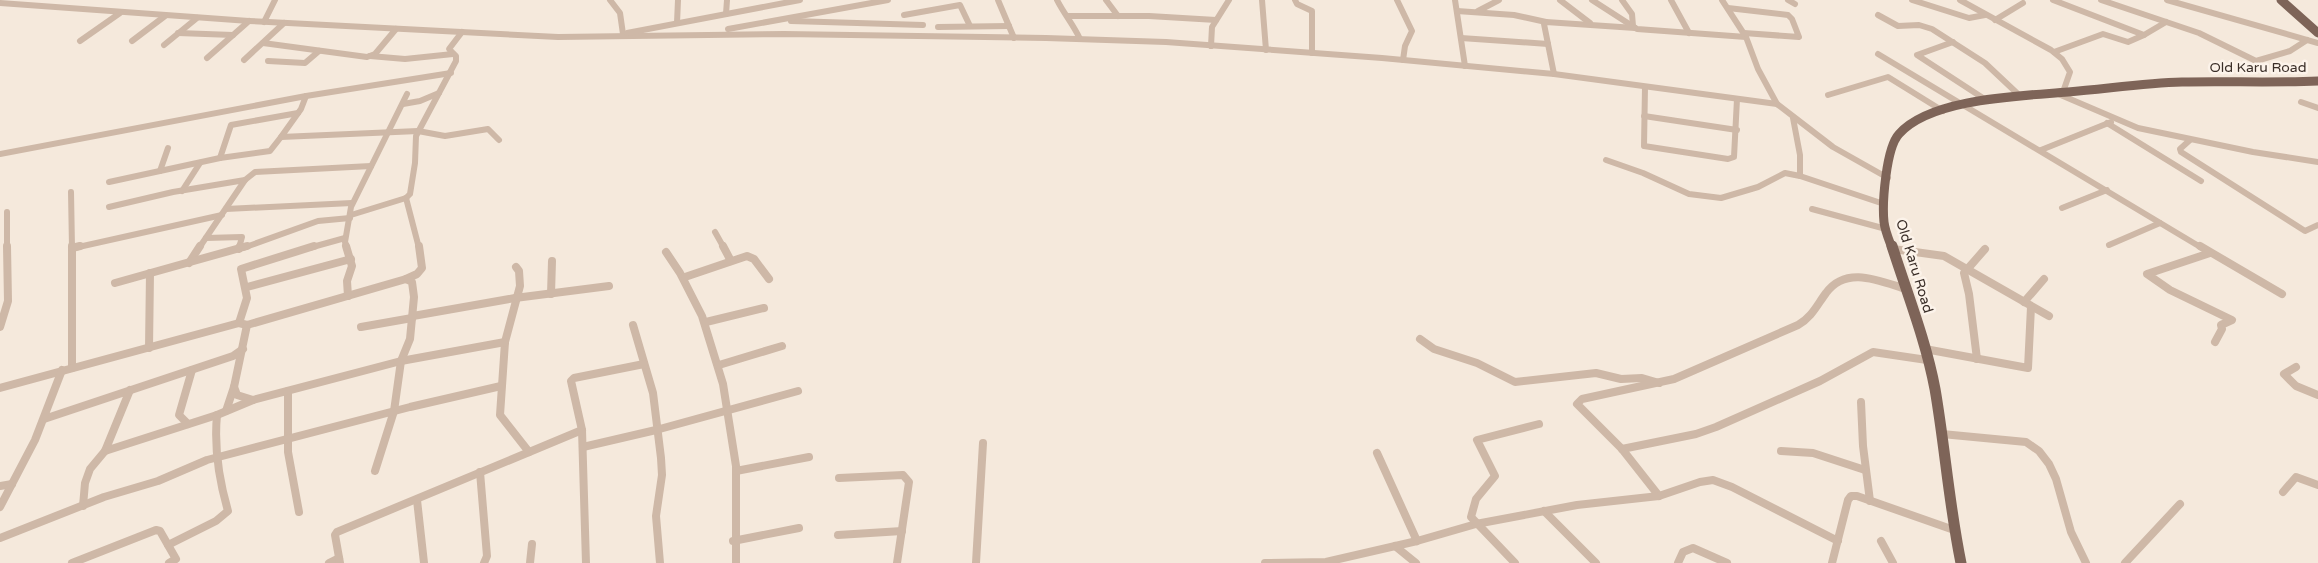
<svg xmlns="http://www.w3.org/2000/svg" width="2318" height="563" font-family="'Varela Round',sans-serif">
<rect width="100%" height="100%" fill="#f5e9dc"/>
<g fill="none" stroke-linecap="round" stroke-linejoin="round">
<g stroke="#ceb8a7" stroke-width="6">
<polyline points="610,0 620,13 623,34"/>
<polyline points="998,0 1014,38"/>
<path d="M1057,0C1064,14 1073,24 1080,39"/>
<polyline points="1106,0 1118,16"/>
<polyline points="1262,0 1266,50"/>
<polyline points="1295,0 1297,4 1312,11 1312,53"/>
<polyline points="1397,0 1412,31 1405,46 1403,60"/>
<polyline points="1455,0 1465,66"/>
<polyline points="1560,0 1590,23"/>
<polyline points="1592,0 1637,29 1746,37"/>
<polyline points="1622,0 1632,14 1633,26"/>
<polyline points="1671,0 1689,33"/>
<polyline points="1722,0 1746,37 1758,69 1777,104"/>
<polyline points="1788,0 1795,4"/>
<polyline points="1912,0 1969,18 1985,15"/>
<polyline points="1960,0 2051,50 2062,59 2070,72 2063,92"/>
<polyline points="2053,0 2144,35 2166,22"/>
<polyline points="2101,0 2199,33 2256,61 2290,51 2307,40"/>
<polyline points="2167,0 2318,43"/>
<polyline points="0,3 249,21 558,37 784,34 1046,38 1166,42 1382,58 1554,74 1777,104 1833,147 1888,178"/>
<polyline points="1728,8 1788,15 1792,19 1799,37 1744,33"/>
<polyline points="1457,11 1514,15 1546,22"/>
<polyline points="1478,11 1499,0"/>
<polyline points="726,14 727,0"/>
<polyline points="904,15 960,5 970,26"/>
<polyline points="1878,15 1898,26 1919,25 1932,29 1985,63 2019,95"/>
<polyline points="1068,16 1149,16 1216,20"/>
<polyline points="1995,20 2023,3"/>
<polyline points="791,21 923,25"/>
<polyline points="264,22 275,0"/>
<polyline points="677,23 678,0"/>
<polyline points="938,27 1009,26"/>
<polyline points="728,29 888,0"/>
<polyline points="178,33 233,35"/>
<polyline points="627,33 800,0"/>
<polyline points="1461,38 1548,44"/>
<polyline points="80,41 120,13"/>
<polyline points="132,41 165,16"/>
<polyline points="1953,42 1917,55 1986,100"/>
<polyline points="263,43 367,57 375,54 396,29"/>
<polyline points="164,45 197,18"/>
<polyline points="1211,46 1212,27 1229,0"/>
<polyline points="2054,52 2103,34 2128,42 2144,35"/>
<polyline points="1878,54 2202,248"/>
<polyline points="370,56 405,59 453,54"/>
<polyline points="207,58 249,21"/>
<polyline points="244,60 284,23"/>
<polyline points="268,61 305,63 319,51"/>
<polyline points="1554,74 1544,24 1546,22 1635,28"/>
<polyline points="1645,87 1644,146 1728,159 1734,157 1737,99"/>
<polyline points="2056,93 2138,128 2253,152 2318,162"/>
<polyline points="1828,95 1888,77 1943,111"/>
<polyline points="306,96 301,109 281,137 418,131 445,136 488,129 499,140"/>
<polyline points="2301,102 2318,108"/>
<polyline points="403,104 420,101 439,93"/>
<polyline points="1644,116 1737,130"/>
<polyline points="1793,118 1800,155 1800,176 1884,204"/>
<polyline points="2107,123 2201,181"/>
<polyline points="2190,140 2180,149 2181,152 2305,231 2318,225"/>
<polyline points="2041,150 2111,122"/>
<polyline points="0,154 306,96 451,73"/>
<polyline points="220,158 231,125 298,113"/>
<polyline points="1606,160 1643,173 1689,194 1721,198 1758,187 1785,173 1800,176"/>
<polyline points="160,171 168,148"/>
<polyline points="109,182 220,158 270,151 281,137"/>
<polyline points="182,191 200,163"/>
<polyline points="71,192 72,248"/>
<polyline points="406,198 419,248"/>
<polyline points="109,207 173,192 245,180"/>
<polyline points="2062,208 2107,190"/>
<polyline points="226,209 352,203"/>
<polyline points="1812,209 1886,229"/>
<polyline points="7,212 7,248"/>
<polyline points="351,215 406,198 410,194 415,163 416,136 456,61 456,56 449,49 462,32"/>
<polyline points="715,232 724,248"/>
<polyline points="206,238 242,237 239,248"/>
<polyline points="2109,245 2160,223"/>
<polyline points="74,248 222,215"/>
<polyline points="199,248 245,180 255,172 371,166"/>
<polyline points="243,248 318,221 350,218"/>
<polyline points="309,248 345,238"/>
<polyline points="347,248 345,242 351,207 407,94"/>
</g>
<g stroke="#ceb8a7" stroke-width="8">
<polyline points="72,246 72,368"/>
<polyline points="346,246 352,266 347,281 348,296"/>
<polyline points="723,246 731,261"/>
<polyline points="2200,246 2282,294"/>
<polyline points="72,248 80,246"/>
<polyline points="239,249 240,246"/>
<polyline points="1893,249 1944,256 2049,316"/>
<polyline points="666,252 680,273 702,316 723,384 736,466 736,563"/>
<polyline points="2210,253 2147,274 2170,290 2232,320 2221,325 2222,329 2215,342"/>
<polyline points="189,263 200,246"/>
<polyline points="516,267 519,271 520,286 505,342 500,415 529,452"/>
<polyline points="685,277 747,256 754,259 769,279"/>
<polyline points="406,279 417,274 422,268 419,246"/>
<polyline points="115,283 247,246"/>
<polyline points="247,287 351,259"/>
<polyline points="551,294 552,261"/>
<polyline points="2024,302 2044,279"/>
<polyline points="413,316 515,298 609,286"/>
<polyline points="706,322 764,308"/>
<polyline points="239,323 247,298 241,269 314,246"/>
<polyline points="633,325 653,393 661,458 662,475 656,516 660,563"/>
<polyline points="0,327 8,301 7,246"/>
<polyline points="361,327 412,318"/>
<polyline points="1420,339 1434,349 1477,363 1515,382 1596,373 1621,379 1642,378 1659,383"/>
<polyline points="149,348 150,273"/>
<polyline points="1925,349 2028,368 2031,307"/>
<polyline points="1977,359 1969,294 1964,273 1985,249"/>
<polyline points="719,365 782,346"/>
<polyline points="2296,367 2284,374 2296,386 2318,395"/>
<polyline points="234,387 237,395 253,400"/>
<polyline points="0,388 239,323 247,325 406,279 412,282 414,297 410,339 401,361 394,411 375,471"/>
<polyline points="288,391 288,452 299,512"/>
<polyline points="1861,402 1863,446 1870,501"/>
<polyline points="226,411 234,387 247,325"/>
<polyline points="44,419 233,356 243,349"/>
<polyline points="188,424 179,415 192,370"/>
<polyline points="1942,434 2026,442 2039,451 2049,464 2056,479 2071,532 2086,563"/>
<polyline points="583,447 656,430 798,391"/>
<polyline points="1622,449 1696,434 1716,427 1820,381 1873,352 1927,360"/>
<polyline points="105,451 130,390"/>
<polyline points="1781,451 1813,453 1865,470"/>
<polyline points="1377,453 1417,541"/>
<polyline points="736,471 809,457"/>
<polyline points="480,472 487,556 484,563"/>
<polyline points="839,478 903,475 909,482 897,563"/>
<polyline points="0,486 12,484"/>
<polyline points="2283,492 2296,477 2318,485"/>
<path d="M1659,496L1622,449L1577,404L1582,399L1674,379L1798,325C1812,317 1817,305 1826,293C1846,265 1880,281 1906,289"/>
<polyline points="417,500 424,563"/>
<polyline points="83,506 85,483 90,469 105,451 217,415 253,400 401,361 505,342"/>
<polyline points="0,507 35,440 62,370"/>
<polyline points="1544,511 1596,563"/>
<polyline points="838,535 902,531"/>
<polyline points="0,538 104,497 158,481 207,460 410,407 501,386"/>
<polyline points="733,541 799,528"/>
<polyline points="1881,541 1893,563"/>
<path d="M168,545L216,521L228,511C219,480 214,447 217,415"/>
<polyline points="1395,546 1416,563"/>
<polyline points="72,563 156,530 160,531 176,559 169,563"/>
<polyline points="329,563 339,558"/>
<polyline points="340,563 335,535 337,532 582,430"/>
<polyline points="530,563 532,544"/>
<polyline points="586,563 582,430 571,381 574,378 644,364"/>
<polyline points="976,563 983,443"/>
<polyline points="1265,563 1326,562 1417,541 1476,524 1577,505 1659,496 1700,482 1713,480 1732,487 1838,541"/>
<polyline points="1515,563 1471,517 1476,499 1495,476 1477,440 1539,424"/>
<polyline points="1678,563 1683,552 1693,548 1727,563"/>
<polyline points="1832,563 1848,500 1851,496 1857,496 1954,530"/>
<polyline points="2125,563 2180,504"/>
</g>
<g stroke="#7e6458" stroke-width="9">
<polyline points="2281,0 2318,33"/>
<path d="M1892,248C1889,240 1885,231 1884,222C1882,203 1886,148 1899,134C1931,98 2022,96 2068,92C2106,89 2144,83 2182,82C2227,81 2273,83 2318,81"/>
</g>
<path stroke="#7e6458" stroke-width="11" d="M1892,246C1907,293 1926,341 1935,389C1945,447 1949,505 1961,563"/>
</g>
<g text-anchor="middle" stroke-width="5" stroke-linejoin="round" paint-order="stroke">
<g font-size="14" fill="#3a2e28" stroke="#fcf3ea">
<text x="2258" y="72">Old Karu Road</text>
<text transform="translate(1915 266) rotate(73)" y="5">Old Karu Road</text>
</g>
</g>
</svg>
